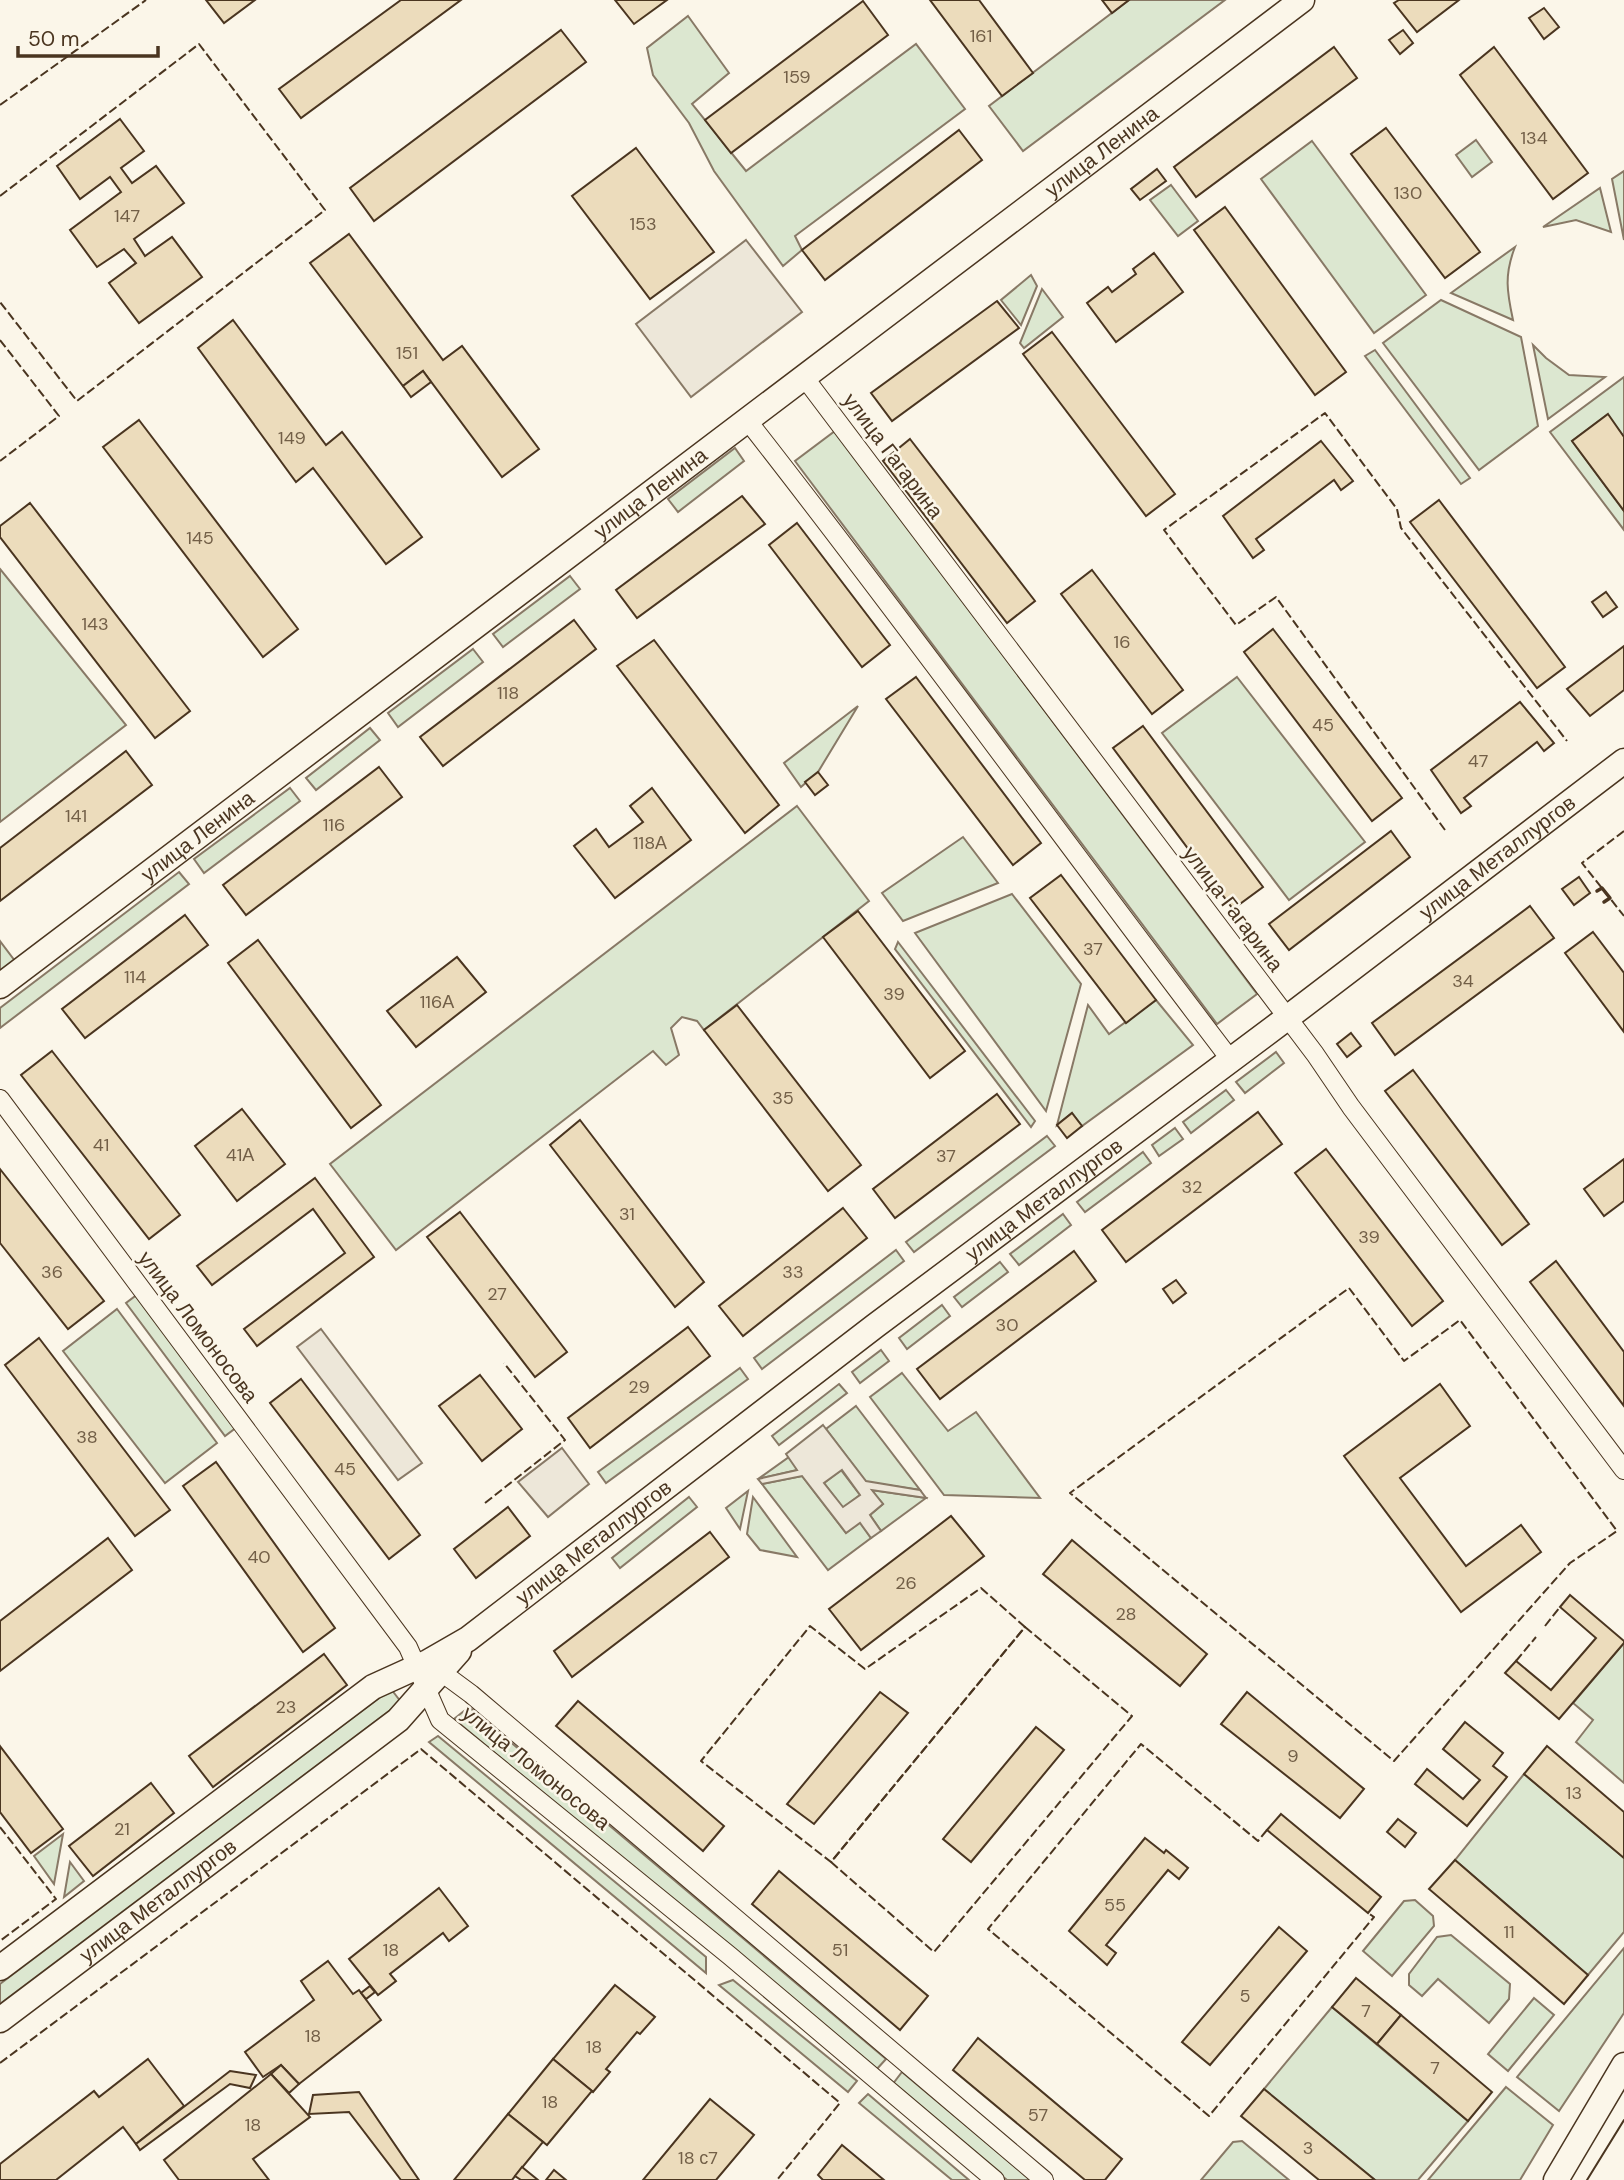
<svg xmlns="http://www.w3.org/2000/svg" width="1624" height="2180" font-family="'DM Sans',sans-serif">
<rect width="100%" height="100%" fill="#fbf6e9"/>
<g fill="#dce7d0" stroke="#887966" stroke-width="2">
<polygon points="1129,0 1225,0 1023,151 989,106"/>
<polygon points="688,16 729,73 692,104 746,171 916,44 965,109 795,236 802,250 783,266 714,171 689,123 653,75 647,48"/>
<polygon points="1476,140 1492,162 1472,177 1456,155"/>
<polygon points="1312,141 1426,295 1374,333 1261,179"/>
<polygon points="1624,171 1624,240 1612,179"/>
<polygon points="1171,185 1198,221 1178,236 1150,200"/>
<polygon points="1600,188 1611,232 1576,220 1543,227"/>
<path d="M1515,247C1504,275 1507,292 1513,320L1451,293Z"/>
<polygon points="1031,275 1037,286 1021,325 1001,300"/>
<polygon points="1042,289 1063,317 1024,348 1020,343"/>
<polygon points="1441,300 1521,337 1538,426 1479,470 1383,343"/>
<polygon points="1533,345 1546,358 1569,375 1605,377 1548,419"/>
<polygon points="1375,350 1470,478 1461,484 1365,356"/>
<polygon points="1624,377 1624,437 1607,415 1572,441 1624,511 1624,530 1550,432"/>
<polygon points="835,431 1257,994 1217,1024 795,461"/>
<polygon points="735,448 744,461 678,512 668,499"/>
<polygon points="0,569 126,725 0,822"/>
<polygon points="570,576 580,589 503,647 493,634"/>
<polygon points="473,649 483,662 398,727 388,713"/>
<polygon points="1237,677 1365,842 1289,900 1162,733"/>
<polygon points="858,706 818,772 801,787 784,763"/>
<polygon points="370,728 380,740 316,790 306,778"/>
<polygon points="290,788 300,801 204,873 194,859"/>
<polygon points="797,806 869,901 704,1030 697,1021 682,1017 671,1028 679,1055 666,1065 653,1051 396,1250 330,1164"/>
<polygon points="963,837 998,883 903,921 882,893"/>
<polygon points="179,872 189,884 0,1028 0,1008"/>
<polygon points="1012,894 1081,984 1046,1111 915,933"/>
<polygon points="0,941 15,961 0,972"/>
<polygon points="898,942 1035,1121 1031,1127 895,949"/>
<polygon points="1156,1000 1193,1045 1082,1126 1072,1113 1057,1125 1088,1005 1109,1034"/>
<polygon points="1276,1052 1284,1063 1245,1093 1236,1082"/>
<polygon points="1226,1090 1234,1100 1191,1133 1183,1122"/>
<polygon points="1175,1128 1183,1139 1159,1156 1152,1145"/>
<polygon points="1047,1136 1055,1146 914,1252 906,1242"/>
<polygon points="1143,1152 1151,1163 1085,1212 1077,1202"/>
<polygon points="1063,1214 1071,1225 1019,1265 1010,1254"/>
<polygon points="896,1250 904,1261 762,1369 754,1358"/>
<polygon points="1000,1262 1008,1272 962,1307 954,1297"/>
<polygon points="138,1294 237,1427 225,1436 126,1303"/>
<polygon points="942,1305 950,1316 907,1349 899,1338"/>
<polygon points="117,1309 217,1443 165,1483 63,1351"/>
<polygon points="881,1350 889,1361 860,1383 852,1372"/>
<polygon points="740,1368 748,1379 606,1483 598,1472"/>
<polygon points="902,1373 948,1431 976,1412 1040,1498 944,1495 870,1397"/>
<polygon points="839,1384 847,1393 779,1445 772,1436"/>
<polygon points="856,1406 920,1490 866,1482 826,1429"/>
<polygon points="789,1457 798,1470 758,1479"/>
<polygon points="841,1470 860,1495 843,1508 824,1483"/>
<polygon points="802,1476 846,1533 860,1522 871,1538 828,1570 762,1484"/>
<polygon points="871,1490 926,1498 881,1531 870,1515 883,1504"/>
<polygon points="748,1491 740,1529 726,1508"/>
<polygon points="689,1497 697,1507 620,1568 612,1558"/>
<polygon points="753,1497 797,1557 760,1550 747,1534"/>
<polygon points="1624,1643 1624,1783 1576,1742 1593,1720 1573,1703"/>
<polygon points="391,1689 401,1702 0,2004 0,1984"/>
<polygon points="469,1707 886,2059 876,2070 454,1719"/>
<polygon points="438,1736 706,1957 706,1973 429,1742"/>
<polygon points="1524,1774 1624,1858 1624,1932 1588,1975 1455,1860"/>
<polygon points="63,1834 54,1884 34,1856"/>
<polygon points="70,1862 84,1881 64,1897"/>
<polygon points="1415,1900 1433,1916 1434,1926 1392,1976 1363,1951 1404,1901"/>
<polygon points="1451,1935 1510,1984 1509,1999 1489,2023 1438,1979 1422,1996 1409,1985 1409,1974 1437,1937"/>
<polygon points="1624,1948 1624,2013 1559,2111 1517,2077"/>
<polygon points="733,1980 857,2081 848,2092 719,1985"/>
<polygon points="1534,1998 1554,2015 1508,2071 1488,2054"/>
<polygon points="1332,2007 1468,2121 1418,2180 1375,2180 1264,2089"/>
<polygon points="902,2072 1031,2180 1007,2180 892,2085"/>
<polygon points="1506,2087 1553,2125 1520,2180 1428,2180"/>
<polygon points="868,2094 969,2180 952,2180 859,2103"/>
<polygon points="1242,2141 1289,2180 1201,2180 1233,2142"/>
</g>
<g fill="#ede7d9" stroke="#887966" stroke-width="2" fill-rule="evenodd">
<polygon points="746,240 802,312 691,397 636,324"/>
<polygon points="321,1329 422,1463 398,1480 297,1347"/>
<path d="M823,1425L866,1481L920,1490L926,1498L872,1490L883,1504L870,1515L881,1531L871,1538L860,1523L846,1533L802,1476L762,1484L758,1479L797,1470L786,1454ZM842,1470L860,1495L843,1507L824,1483Z"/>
<polygon points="562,1448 589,1484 548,1517 518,1482"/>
</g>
<g fill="#ecdcbc" stroke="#4a3520" stroke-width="2">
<polygon points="206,0 255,0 224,23"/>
<polygon points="401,0 461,0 301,118 279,89"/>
<polygon points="615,0 667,0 634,24"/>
<polygon points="930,0 979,0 1033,73 1002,96"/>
<polygon points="1102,0 1129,0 1112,13"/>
<polygon points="1399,0 1459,0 1417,32 1394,3"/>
<polygon points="863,1 888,35 731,153 705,120"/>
<polygon points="1544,8 1559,27 1544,39 1529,18"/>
<polygon points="561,30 586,62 374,221 350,188"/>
<polygon points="1403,30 1413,43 1400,54 1389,40"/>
<polygon points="1334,47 1357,78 1196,197 1174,167"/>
<polygon points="1494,47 1588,173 1553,199 1460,75"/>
<polygon points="120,119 144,151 121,168 132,183 156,166 184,203 134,239 145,256 172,237 202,277 139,323 109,283 136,263 124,249 97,267 70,230 121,192 110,177 80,199 57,166"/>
<polygon points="1386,128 1480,252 1445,278 1351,154"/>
<polygon points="959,130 982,160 825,280 802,250"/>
<polygon points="636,148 714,252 650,299 572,196"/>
<polygon points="1157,169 1166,181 1140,200 1131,189"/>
<polygon points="1225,207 1346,372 1315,395 1194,230"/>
<polygon points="349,234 443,360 462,346 539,449 502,477 423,371 403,386 310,263"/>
<polygon points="1154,253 1183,292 1116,342 1087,303 1108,287 1112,292 1136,274 1133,269"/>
<polygon points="997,301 1019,328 892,421 871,393"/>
<polygon points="233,320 326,445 342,432 422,537 386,564 313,468 296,482 198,348"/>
<polygon points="1052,332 1175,494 1146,516 1023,354"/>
<polygon points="423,371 431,382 411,397 403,386"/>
<polygon points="1608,414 1624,437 1624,511 1572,441"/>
<polygon points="139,420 298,629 263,657 103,447"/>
<polygon points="910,439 1035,601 1007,623 883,461"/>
<polygon points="1321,441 1353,481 1341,490 1334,480 1256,539 1264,550 1253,558 1223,516"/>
<polygon points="742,496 765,524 637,618 616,590"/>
<polygon points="1439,500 1565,667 1537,688 1410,522"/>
<polygon points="30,503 190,711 155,738 0,537 0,526"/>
<polygon points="797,523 890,645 862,667 769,545"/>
<polygon points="1092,570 1183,690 1152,714 1061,594"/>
<polygon points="1606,592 1617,607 1603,617 1592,602"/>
<polygon points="574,620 596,649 443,766 420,737"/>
<polygon points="1273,629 1402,798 1372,821 1244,652"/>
<polygon points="654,640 779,805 745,833 617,666"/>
<polygon points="1624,646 1624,690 1590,716 1567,689"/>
<polygon points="916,677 1041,843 1013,865 886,699"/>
<polygon points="1520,702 1554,743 1544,751 1537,742 1464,798 1471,806 1461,813 1431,770"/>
<polygon points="1143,726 1263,887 1233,909 1113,748"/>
<polygon points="126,751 152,785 0,901 0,848"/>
<polygon points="379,767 402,797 246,915 223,885"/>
<polygon points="818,772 828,785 815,795 805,782"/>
<polygon points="652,788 691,840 615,898 574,846 596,829 609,847 643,822 630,806"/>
<polygon points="1391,831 1410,857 1289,950 1269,924"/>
<polygon points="1061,875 1156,1000 1126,1023 1030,898"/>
<polygon points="1579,877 1590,893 1574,905 1562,889"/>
<polygon points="1530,906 1554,938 1395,1055 1372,1023"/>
<polygon points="858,911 965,1051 930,1078 823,937"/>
<polygon points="185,915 208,945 85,1038 62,1009"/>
<polygon points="1593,932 1624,973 1624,1032 1565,953"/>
<polygon points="258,940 381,1105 351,1128 228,963"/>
<polygon points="457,957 486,992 416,1047 387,1011"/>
<polygon points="737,1005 861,1165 828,1191 704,1030"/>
<polygon points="1351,1033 1361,1046 1347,1057 1337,1044"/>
<polygon points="52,1051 180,1215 149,1239 21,1075"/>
<polygon points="1413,1070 1529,1224 1502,1245 1385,1091"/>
<polygon points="997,1094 1020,1124 895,1218 873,1189"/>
<polygon points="242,1109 285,1164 237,1201 195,1146"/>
<polygon points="1258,1112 1282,1144 1126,1262 1102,1230"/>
<polygon points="1072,1113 1082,1126 1067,1138 1057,1125"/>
<polygon points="580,1120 704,1282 675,1307 550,1145"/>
<polygon points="1326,1149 1443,1301 1412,1326 1295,1173"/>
<polygon points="1624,1159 1624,1201 1604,1216 1584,1189"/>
<polygon points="0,1169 104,1301 68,1329 0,1243"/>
<polygon points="315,1178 374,1257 257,1346 244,1329 345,1253 313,1209 212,1285 197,1266"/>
<polygon points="843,1208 867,1238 743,1336 719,1306"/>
<polygon points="460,1212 567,1352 535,1377 427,1237"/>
<polygon points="1074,1251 1096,1281 940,1399 917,1369"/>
<polygon points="1556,1261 1624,1352 1624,1406 1530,1282"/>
<polygon points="1176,1280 1186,1293 1173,1303 1163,1289"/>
<polygon points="688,1327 710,1356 590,1448 568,1418"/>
<polygon points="39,1338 170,1510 135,1536 5,1365"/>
<polygon points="480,1375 522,1429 482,1461 439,1406"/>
<polygon points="301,1379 420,1535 389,1559 270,1403"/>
<polygon points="1440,1384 1470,1426 1400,1478 1466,1566 1521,1525 1541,1552 1461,1612 1344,1456"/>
<polygon points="216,1462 335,1628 303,1652 183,1486"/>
<polygon points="508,1507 530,1536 476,1578 454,1549"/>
<polygon points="951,1516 984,1556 861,1650 829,1609"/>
<polygon points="710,1532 729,1557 572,1677 554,1651"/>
<polygon points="108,1538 132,1570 0,1671 0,1621"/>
<polygon points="1072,1540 1207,1654 1180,1686 1043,1574"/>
<polygon points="1570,1595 1624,1641 1624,1643 1559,1719 1505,1673 1516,1661 1551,1690 1596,1638 1560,1607"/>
<polygon points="324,1654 347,1685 213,1787 189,1756"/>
<polygon points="880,1692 908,1713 814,1824 787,1804"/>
<polygon points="1247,1692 1364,1789 1340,1818 1221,1724"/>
<polygon points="578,1701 724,1826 703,1851 556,1726"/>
<polygon points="1465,1722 1503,1753 1493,1766 1507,1777 1467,1826 1415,1784 1427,1769 1463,1799 1480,1780 1443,1749"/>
<polygon points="1036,1727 1064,1750 971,1862 943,1839"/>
<polygon points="0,1746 63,1829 31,1853 0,1812"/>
<polygon points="1547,1746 1624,1812 1624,1858 1524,1774"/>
<polygon points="151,1783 174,1813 93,1876 69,1846"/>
<polygon points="1281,1814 1381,1897 1368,1913 1267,1830"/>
<polygon points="1398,1819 1416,1833 1405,1847 1387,1832"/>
<polygon points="1145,1838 1164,1853 1166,1850 1188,1868 1179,1879 1168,1870 1106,1945 1116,1953 1107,1965 1069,1931"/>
<polygon points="1455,1860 1588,1975 1564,2004 1429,1889"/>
<polygon points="779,1871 928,1996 900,2030 752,1904"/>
<polygon points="439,1888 468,1926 449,1941 443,1933 390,1974 396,1981 378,1995 349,1959"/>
<polygon points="1279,1927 1307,1951 1210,2065 1182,2042"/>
<polygon points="328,1961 353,1994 359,1990 381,2020 299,2084 281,2065 263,2077 245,2052 314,2000 301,1981"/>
<polygon points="1356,1978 1401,2015 1377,2044 1332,2007"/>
<polygon points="615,1985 655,2017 640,2034 637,2032 606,2069 610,2072 593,2092 553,2059"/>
<polygon points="370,1986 375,1992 366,1999 361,1993"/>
<polygon points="1401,2015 1492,2092 1468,2121 1377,2044"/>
<polygon points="978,2038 1122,2159 1105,2180 1085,2180 953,2070"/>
<polygon points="148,2059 184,2106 136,2144 123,2127 56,2180 0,2180 0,2164 94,2091 99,2097"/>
<polygon points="553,2059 592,2091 547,2145 508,2114"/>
<polygon points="281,2065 299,2084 289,2093 271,2074"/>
<polygon points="230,2071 256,2075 250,2088 230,2084 140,2150 136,2144"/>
<polygon points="271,2074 310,2117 253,2159 269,2180 179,2180 164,2160"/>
<polygon points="1264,2089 1375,2180 1319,2180 1241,2116"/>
<polygon points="359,2092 419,2180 401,2180 349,2112 309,2114 313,2095"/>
<polygon points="710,2099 754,2135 716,2180 643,2180"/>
<polygon points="508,2114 543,2142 512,2180 454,2180"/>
<polygon points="842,2145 884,2180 823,2180 818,2175"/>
<polygon points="522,2167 538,2180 521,2180 515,2176"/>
<polygon points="554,2170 566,2180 546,2180"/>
</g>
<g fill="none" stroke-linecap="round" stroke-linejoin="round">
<defs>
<g id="street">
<polyline points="804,377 1315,1054 1351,1107 1624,1470"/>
<path d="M747,420C912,630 1068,847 1230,1059"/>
<polyline points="0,1099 408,1647 440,1720 730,1956 995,2180"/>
<polyline points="433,1666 471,1694 1044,2180"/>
</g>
<g id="secondary">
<path id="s1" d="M0,986L1302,0"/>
<path id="s2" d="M0,1968L373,1687L428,1662L468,1639L875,1326L1287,1018L1624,761"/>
<path id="s3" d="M0,2020L398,1720L459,1651"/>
<polyline points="1556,2180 1624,2065"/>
</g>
</defs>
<use href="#street" stroke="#4a3520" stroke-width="20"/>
<use href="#secondary" stroke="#4a3520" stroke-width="27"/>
<use href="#street" stroke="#fbf6e9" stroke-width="18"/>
<use href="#secondary" stroke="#fbf6e9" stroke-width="24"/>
<polyline stroke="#4a3520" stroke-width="2" points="1587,2180 1624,2120"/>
<g stroke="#4a3520" stroke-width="2" stroke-dasharray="9 3.5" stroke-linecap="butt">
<polyline points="0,105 146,0"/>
<polyline points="0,196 199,44 325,210 77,401 0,302"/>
<polyline points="0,340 59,416 0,461"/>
<polyline points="1445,830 1276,597 1236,625 1164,530 1325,413 1397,509 1401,528 1567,741"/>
<polyline points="1624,831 1582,863 1624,916"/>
<polygon points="1349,1288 1404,1361 1460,1320 1617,1531 1570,1563 1394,1761 1070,1493"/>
<polyline points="485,1503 565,1440 504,1363"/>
<polygon points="981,1588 1025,1627 831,1862 701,1761 810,1626 865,1669"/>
<polyline points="1545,1626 1560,1607"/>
<polygon points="1025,1627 1132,1716 934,1952 831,1862"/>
<polyline points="1516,1661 1536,1637"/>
<polyline points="0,1827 56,1899 0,1941"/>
<polyline points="1267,1830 1258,1841 1141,1744 988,1929 1209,2116 1374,1917 1368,1913"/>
<polyline points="0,2063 421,1749 840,2103 777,2180"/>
</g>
<polyline stroke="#4a3520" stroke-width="3.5" points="1597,891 1602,888 1610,898 1604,902"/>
</g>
<g text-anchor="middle" stroke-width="5" stroke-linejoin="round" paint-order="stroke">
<g font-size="18" fill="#725f47">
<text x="981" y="42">161</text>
<text x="797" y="83">159</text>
<text x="1534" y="144">134</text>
<text x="1408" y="199">130</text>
<text x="127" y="222">147</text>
<text x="643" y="230">153</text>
<text x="407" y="359">151</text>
<text x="292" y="444">149</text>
<text x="200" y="544">145</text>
<text x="95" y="630">143</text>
<text x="1122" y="648">16</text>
<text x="508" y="699">118</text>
<text x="1323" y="731">45</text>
<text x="1478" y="767">47</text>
<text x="76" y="822">141</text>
<text x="334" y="831">116</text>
<text x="650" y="849">118А</text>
<text x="1093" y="955">37</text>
<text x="135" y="983">114</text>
<text x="1463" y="987">34</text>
<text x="894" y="1000">39</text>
<text x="437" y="1008">116А</text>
<text x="783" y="1104">35</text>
<text x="101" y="1151">41</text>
<text x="240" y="1161">41А</text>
<text x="946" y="1162">37</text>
<text x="1192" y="1193">32</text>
<text x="627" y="1220">31</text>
<text x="1369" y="1243">39</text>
<text x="52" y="1278">36</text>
<text x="793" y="1278">33</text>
<text x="497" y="1300">27</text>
<text x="1007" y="1331">30</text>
<text x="639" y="1393">29</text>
<text x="87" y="1443">38</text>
<text x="345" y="1475">45</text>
<text x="259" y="1563">40</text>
<text x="906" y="1589">26</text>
<text x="1126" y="1620">28</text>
<text x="286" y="1713">23</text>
<text x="1293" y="1762">9</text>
<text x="1574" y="1799">13</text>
<text x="122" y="1835">21</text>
<text x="1115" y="1911">55</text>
<text x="1509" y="1938">11</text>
<text x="391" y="1956">18</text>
<text x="840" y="1956">51</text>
<text x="1245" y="2002">5</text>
<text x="1366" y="2017">7</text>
<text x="313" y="2042">18</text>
<text x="594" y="2053">18</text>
<text x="1435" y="2074">7</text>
<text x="550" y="2108">18</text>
<text x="1038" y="2121">57</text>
<text x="253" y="2131">18</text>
<text x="1308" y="2154">3</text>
<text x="698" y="2164">18 с7</text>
</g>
<g font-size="21" fill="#4a3520" stroke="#fbf6e9">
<text dy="7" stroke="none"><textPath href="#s1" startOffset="1382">улица Ленина</textPath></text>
<text transform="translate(893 456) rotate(53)" y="7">улица Гагарина</text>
<text dy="7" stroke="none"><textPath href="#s1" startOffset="816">улица Ленина</textPath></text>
<text dy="7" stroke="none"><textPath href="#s1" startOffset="248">улица Ленина</textPath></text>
<text dy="7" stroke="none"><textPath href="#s2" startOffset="1866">улица Металлургов</textPath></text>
<text transform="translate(1233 909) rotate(53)" y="7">улица Гагарина</text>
<text dy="7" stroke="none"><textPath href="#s2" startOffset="1298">улица Металлургов</textPath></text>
<text transform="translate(198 1327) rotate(53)" y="7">улица Ломоносова</text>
<text dy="7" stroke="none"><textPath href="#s2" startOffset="732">улица Металлургов</textPath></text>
<text transform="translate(536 1768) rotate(39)" y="7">улица Ломоносова</text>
<text dy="7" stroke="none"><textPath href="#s3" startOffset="198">улица Металлургов</textPath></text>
</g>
</g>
<path d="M18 46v10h140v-10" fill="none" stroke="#4a3520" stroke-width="3.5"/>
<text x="28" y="46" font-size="21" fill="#4a3520" stroke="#fbf6e9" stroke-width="5" paint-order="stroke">50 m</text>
</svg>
